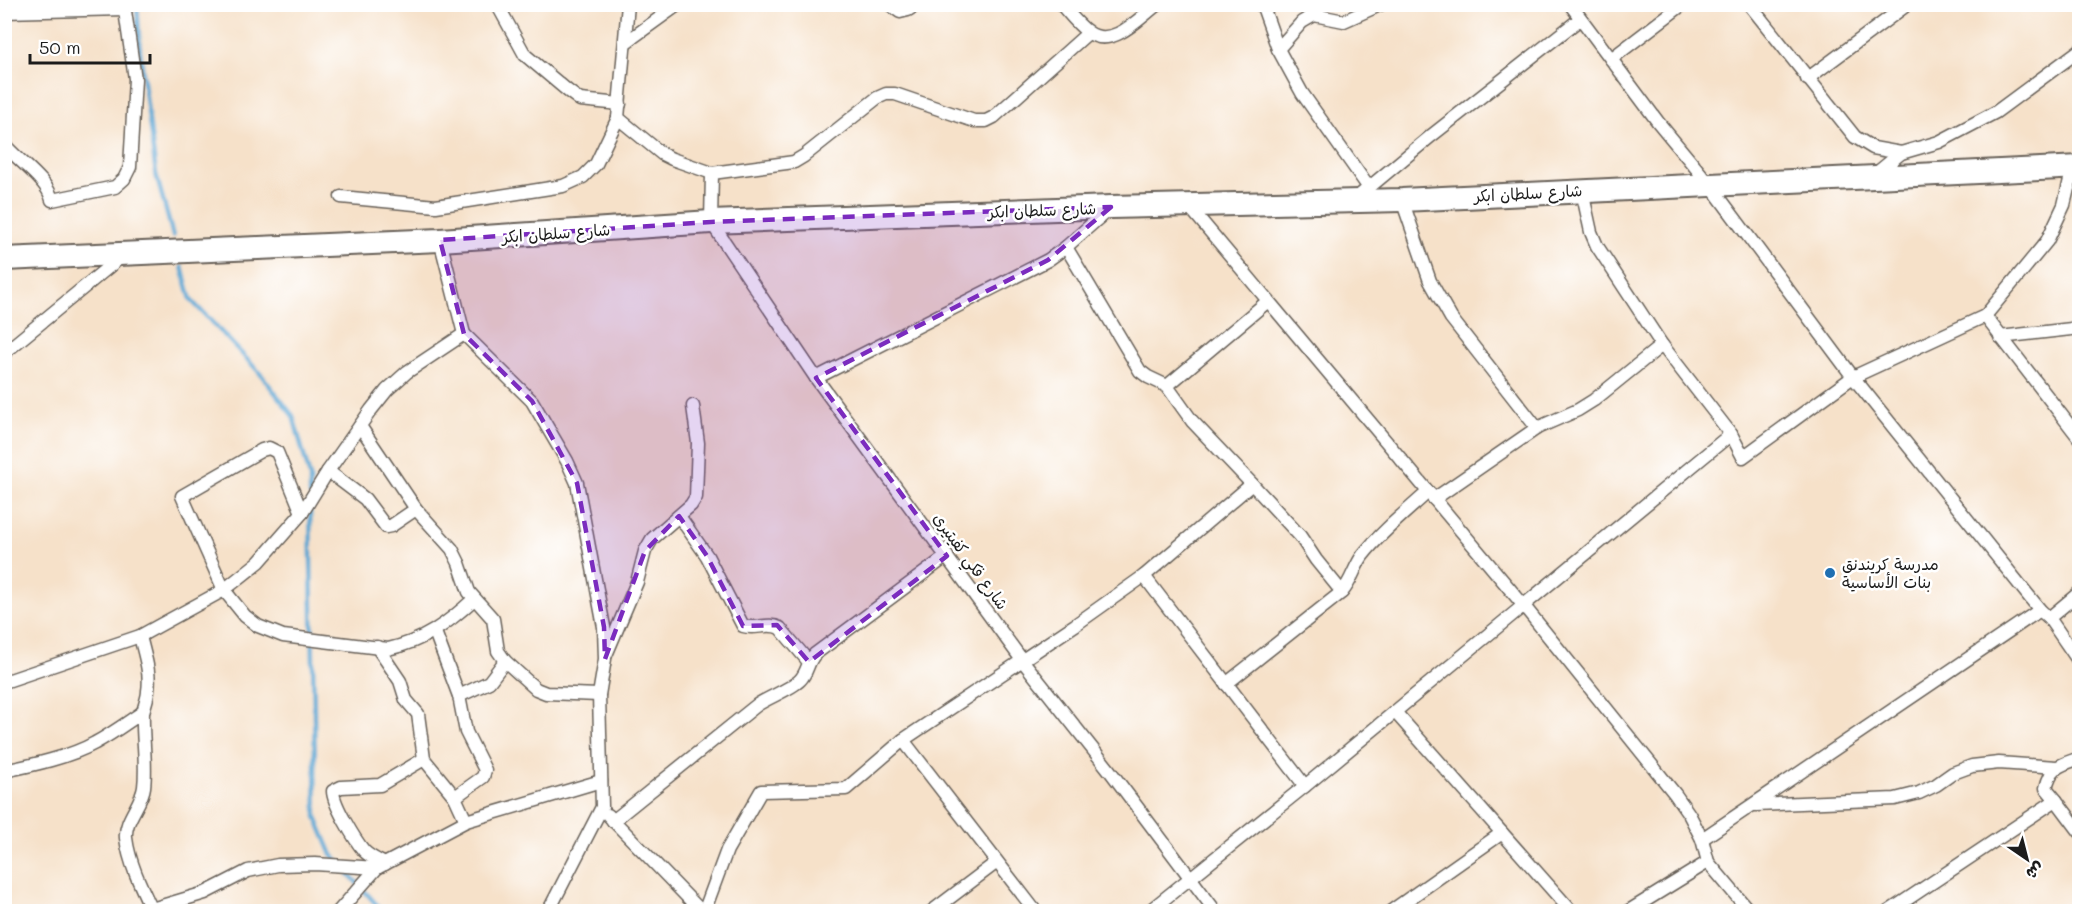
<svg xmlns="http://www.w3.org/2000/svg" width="2084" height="916" font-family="Mali,'Playpen Sans Arabic',sans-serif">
<rect width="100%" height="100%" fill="#fff"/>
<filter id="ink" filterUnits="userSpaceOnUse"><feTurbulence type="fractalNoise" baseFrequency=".0167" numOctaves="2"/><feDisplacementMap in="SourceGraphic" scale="12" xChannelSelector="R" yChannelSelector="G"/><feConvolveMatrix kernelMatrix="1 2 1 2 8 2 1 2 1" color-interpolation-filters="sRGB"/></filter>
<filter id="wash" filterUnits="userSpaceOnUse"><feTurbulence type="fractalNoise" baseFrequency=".008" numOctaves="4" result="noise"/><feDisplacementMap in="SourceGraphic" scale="24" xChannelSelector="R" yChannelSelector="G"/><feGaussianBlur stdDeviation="1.35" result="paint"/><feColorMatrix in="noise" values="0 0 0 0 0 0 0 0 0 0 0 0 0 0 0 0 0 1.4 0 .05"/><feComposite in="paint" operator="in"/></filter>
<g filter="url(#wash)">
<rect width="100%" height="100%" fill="#f6e1c9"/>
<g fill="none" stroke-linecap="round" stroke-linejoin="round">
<g stroke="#59a4d1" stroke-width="4.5">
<polyline points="137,4 140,51 156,174 173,236"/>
<polyline points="182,267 191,300 259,372 293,416 310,477 310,495"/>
<polyline points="310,506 316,817 332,855 377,905 375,912"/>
</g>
</g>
</g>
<g filter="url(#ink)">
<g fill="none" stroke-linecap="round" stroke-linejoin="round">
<defs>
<g id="street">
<polyline points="497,4 525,55 568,91 580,100 620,104"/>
<polyline points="889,4 900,12 908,10 917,4"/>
<path d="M1061,4C1069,13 1078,25 1088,32C1112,50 1139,18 1158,4"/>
<polyline points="1262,4 1278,49 1302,93 1369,188"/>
<polyline points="1570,4 1658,122 1710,185 1853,377 2040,610 2049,618 2080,663"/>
<polyline points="1749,4 1855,137 1873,148 1901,153"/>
<polyline points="4,12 124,9"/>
<polyline points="625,43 679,4"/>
<polyline points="1278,49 1302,22 1314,15 1344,21 1382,4"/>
<polyline points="1611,59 1683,4"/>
<polyline points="1807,79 1908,4"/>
<polyline points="618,118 662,154 672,159 712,173 794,162 804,156 877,98 886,94 895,94 974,121 986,121 994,117 1088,33"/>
<path d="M4,144C18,161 48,180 52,200L115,187L124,179L130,167L135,79L124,4"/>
<polyline points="712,173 711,222 816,378 1022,660 1110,771 1216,912"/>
<polyline points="1873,176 1901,153 1939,142 1996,112 2080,50"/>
<polyline points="1582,191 1591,232 1597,246 1662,345 1731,434 1743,457 1853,377 1985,316 2080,439"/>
<polyline points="341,197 436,206 563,186 583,177 596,164 618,118 628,4"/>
<polyline points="1354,200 1431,136 1580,19"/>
<polyline points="1402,200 1430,281 1451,318 1537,428"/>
<polyline points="1188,205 1524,606 1675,794 1689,814 1702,839 1708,862 1750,912"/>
<polyline points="440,240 464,334 532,401 567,461 577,483 604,627 605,659 599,695 602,807 548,912"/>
<polyline points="1066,247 1140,371 1148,377 1167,386 1192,421 1252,484"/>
<polyline points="1985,316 2047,241 2064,205 2073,167"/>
<polyline points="2000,337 2080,328"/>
<polyline points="4,353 122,256"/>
<polyline points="816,378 1048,260 1066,247 1110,208"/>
<polyline points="1167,386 1268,301"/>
<polyline points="360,426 416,509 452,549 459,563 469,592 493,619 498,651 505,661 536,689 546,693 599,695"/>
<polyline points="328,471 365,499 386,527 391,526 416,509"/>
<polyline points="1434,499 1537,428 1578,410 1594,400 1662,345"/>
<path d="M302,513L277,452L269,448L262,450L182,496L224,590L245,616L258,626L283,636L388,649C424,641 447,624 474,599"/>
<path d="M679,516L707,556L743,626C755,630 768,622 780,628L809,662"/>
<polyline points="1144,576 1252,484 1300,536 1316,560 1342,592"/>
<polyline points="2049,618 2080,592"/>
<polyline points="435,632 459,696 466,732 485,770 483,777 455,797"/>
<path d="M140,636C144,654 151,672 148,691C148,698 144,706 143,713C142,738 147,762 144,787C142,804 124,820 126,838C129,863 142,889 153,912"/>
<polyline points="377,647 400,681 406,700 418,714 424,759 455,797 466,821"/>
<polyline points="606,655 637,582 645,551 652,539 691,505 696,497 698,443 693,406"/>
<polyline points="4,682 140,636 224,590 259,562 302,513 328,471 371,410 387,390 407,372 464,334"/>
<path d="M1226,684L1342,592C1352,581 1354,567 1363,555C1382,531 1406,512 1428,492"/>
<polyline points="459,696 489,682 505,661"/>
<polyline points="1395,712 1572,912"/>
<polyline points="903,740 1036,912"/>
<path d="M4,771C33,765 70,757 95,743C112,734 128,722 143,712"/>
<polyline points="2056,800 2080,832"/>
<polyline points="1756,805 1895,799 1919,793 1936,785 1953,773 1972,766 1999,763 2056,767"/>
<polyline points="608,815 702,912"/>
<path d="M613,821L757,705C769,697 791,689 800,680C808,672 807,662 815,654L947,556"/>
<polyline points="1702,839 2040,610"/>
<path d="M385,864C377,860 370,857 364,851C355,840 333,804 333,791L341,787L380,785L424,759"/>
<polyline points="145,911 205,893 248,871 278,865 315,864 377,868"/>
<polyline points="338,912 377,868 466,821 601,781"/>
<polyline points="704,912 727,850 761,791 846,789 903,740 1075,625 1144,576 1305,786"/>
<polyline points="931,912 997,862"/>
<polyline points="1148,912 1305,786 1731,434"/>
<polyline points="1390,912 1502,833"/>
<polyline points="1627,912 1708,862"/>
<path d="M1888,912L2056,800L2046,788C2051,766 2060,765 2080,758"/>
</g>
<polyline id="highway" points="4,259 440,240 711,222 1111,207 1402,200 2080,167"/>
</defs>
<use href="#street" stroke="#686159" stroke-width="15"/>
<use href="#highway" stroke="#686159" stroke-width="26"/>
<use href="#street" stroke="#fff" stroke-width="12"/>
<use href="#highway" stroke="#fff" stroke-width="22"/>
</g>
</g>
<path fill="#7b2cbf" fill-opacity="0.2" stroke="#7b2cbf" stroke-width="4.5" stroke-dasharray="12 8" stroke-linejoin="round" d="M1111,207L1048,260L816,378L947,556L809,662L777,625L743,626L707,556L679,516L645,551L605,659L604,627L577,483L532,401L464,334L440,240L711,222Z"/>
<circle fill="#1f6fb2" stroke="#fff" stroke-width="2" cx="1830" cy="573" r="6"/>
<g text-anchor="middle" stroke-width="5" stroke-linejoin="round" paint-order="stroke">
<g font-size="16" fill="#1c1c1c" stroke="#fff">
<text transform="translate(1528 193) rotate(-3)" y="6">شارع سلطان ابكر</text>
<text transform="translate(1042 210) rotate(-2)" y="6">شارع سلطان ابكر</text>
<text transform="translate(556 233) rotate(-4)" y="6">شارع سلطان ابكر</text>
<text transform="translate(971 561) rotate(54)" y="6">شارع فكي كفيتيرى</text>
</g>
<g font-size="16" fill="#1c1c1c" stroke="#fff" text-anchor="start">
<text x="1842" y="570">مدرسة كريندنق<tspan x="1842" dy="18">بنات الأساسية</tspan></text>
</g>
</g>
<rect width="2084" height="916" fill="none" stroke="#fff" stroke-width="24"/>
<g transform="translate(2027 859) rotate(145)" stroke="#ffffff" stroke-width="4.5" paint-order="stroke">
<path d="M0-4.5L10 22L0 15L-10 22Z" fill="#1c1c1c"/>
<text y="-9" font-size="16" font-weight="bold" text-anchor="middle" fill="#1c1c1c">ش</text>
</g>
<path d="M30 54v9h120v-9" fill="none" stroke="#1c1c1c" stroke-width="3"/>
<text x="39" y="54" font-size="18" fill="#1c1c1c" stroke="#ffffff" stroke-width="4.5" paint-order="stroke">50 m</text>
</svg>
